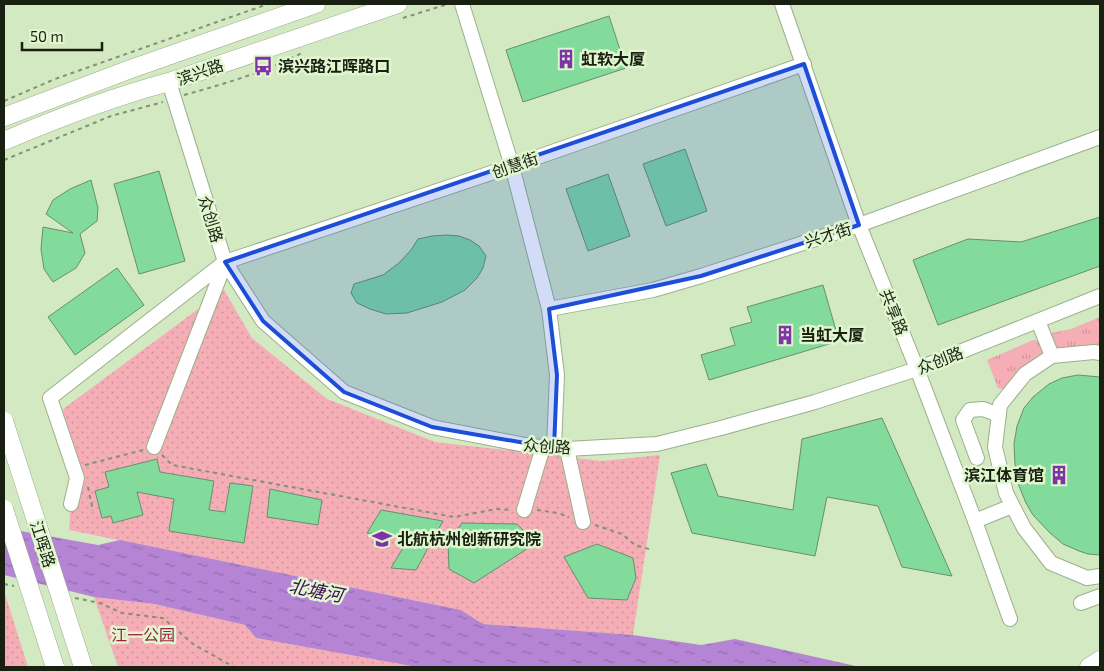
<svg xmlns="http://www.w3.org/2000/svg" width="1104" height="671" font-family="'Exo 2','Noto Sans SC',sans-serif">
<defs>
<pattern id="grass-tufts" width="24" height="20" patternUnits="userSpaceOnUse" patternTransform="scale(1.25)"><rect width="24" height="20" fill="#f5aeb5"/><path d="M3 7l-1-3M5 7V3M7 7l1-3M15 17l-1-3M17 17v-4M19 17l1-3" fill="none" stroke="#d1959b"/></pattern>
<pattern id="park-dots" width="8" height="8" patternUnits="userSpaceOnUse" patternTransform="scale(1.25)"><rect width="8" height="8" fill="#f5aeb5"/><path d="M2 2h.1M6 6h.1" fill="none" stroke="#d1959b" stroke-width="1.8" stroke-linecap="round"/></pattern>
<pattern id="water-ripples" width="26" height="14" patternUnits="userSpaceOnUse" patternTransform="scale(1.25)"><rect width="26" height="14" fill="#b684d4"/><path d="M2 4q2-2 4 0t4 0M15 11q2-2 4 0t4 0" fill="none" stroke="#936cab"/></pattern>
</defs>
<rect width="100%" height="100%" fill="#d3e9c2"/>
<g fill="url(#grass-tufts)">
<polygon points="1100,317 1100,347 1054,350 1048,338 1051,333 1071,329"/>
<polygon points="1033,340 1041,341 1044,354 1005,390 998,388 987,360"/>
</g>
<g fill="url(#park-dots)">
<polygon points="224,290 252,338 327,399 435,442 602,461 660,455 633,635 483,624 461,610 69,530 71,504 77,478 63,409"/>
<polygon points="4,591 28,667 4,667"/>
<polygon points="94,597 154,604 245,625 256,638 417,667 118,667"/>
</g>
<polygon fill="url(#water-ripples)" points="4,528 98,545 120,540 461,610 483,624 633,635 701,645 735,639 860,667 417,667 256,638 245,625 154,604 94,597 4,575"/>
<g fill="#82db9b" stroke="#698d72">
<polygon points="609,16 626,68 523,102 506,50"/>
<polygon points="685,149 707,211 666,226 643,164"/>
<polygon points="159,171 185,261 139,274 114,184"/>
<polygon points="608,174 630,236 588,251 566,189"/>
<polygon points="91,180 98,208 97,221 80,234 85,253 76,268 53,282 44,269 41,249 43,227 73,233 46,214 53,200 70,189"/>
<polygon points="1100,217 1100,266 938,325 913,260 968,239 1021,242"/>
<polygon points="446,235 459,236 470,240 479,246 486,256 483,268 477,278 465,290 442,302 407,313 386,314 370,309 357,303 351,293 354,284 383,275 399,263 411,250 418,239 432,236"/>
<polygon points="117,268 144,305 75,355 48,317"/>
<polygon points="823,285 839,341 709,380 701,355 735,345 730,328 752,322 747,307"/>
<polygon points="1078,375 1100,377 1100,555 1088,554 1079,551 1063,544 1050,533 1033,515 1026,503 1019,486 1015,464 1014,444 1017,426 1024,408 1033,397 1049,384 1062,378"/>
<polygon points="882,418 952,576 902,567 878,506 827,497 815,556 692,533 671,473 706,464 718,496 793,510 802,439"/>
<polygon points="157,459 160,472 214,481 209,510 225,512 230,483 253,486 244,543 169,531 174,499 137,492 143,515 113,523 111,516 102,518 95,491 109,487 105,472"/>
<polygon points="270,489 322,500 318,525 267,517"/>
<polygon points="381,510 443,521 416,570 391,568 410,536 367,533"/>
<polygon points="462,523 517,524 536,543 474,583 449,569 448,544"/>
<polygon points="597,544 633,558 636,578 627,600 588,598 564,557"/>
</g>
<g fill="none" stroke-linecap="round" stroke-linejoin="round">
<defs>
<g id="minor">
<polyline points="462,4 512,166 549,309 557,375 554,448"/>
<polyline points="782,4 859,225 917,369 975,521 1010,619"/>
<polyline points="169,82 225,262 263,321 344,392 432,427 530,446 567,449 657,444 721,428 815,402 917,369 1100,296"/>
<polyline points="549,309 653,290 701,276 859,225 1100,137"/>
<polyline points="1038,321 1052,356"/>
<polyline points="1100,353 1094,352 1052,356 1025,374 1000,405 995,447 1006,493 1024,528 1051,563 1087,578 1100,576"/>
<polyline points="154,447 225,263"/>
<polyline points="567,449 583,522"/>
<polyline points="977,458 963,420 970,410 983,409 999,415"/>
<polyline points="71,504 77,478 50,398 225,262 512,166 804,64"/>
<polyline points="524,510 543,447"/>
<polyline points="975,521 1012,506"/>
<polyline points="1081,603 1100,596"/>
</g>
<g id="major">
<polyline points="4,117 128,70 316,4"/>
<path d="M4,141C58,118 112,97 169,82L398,4"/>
<polyline points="1089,667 1100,660"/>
</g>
</defs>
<use href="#minor" stroke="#9bb08b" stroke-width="16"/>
<use href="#major" stroke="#9bb08b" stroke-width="19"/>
<g stroke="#839276" stroke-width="2" stroke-dasharray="4 4" stroke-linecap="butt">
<polyline points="403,18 448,4"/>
<path d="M184,95C224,84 265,72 302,53"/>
<polyline points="4,101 55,79 268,4"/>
<polyline points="4,160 111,116 163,102"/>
<polyline points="162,455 172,465 454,517 496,509 512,510"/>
<polyline points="85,465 143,450"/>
<polyline points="88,487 93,511"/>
<polyline points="537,510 558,513 569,517"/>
<polyline points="595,525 622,534 635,545 649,549"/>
<polyline points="4,584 14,586"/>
<polyline points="75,598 100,603 122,613 163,618 193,644 234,667"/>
</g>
<use href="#minor" stroke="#fff" stroke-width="14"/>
<use href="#major" stroke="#fff" stroke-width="18"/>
<defs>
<g id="major-bridge">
<polyline points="4,421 83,667"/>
<polyline points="4,509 55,667"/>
</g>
</defs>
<use href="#major-bridge" stroke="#9bb08b" stroke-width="19" stroke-linecap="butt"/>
<use href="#major-bridge" stroke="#fff" stroke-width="18"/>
</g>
<path fill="#1d4ed8" fill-opacity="0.2" stroke="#1d4ed8" stroke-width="4" stroke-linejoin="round" d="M804,64L859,225L701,276L549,309L557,375L554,448L432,427L344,392L263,321L225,262Z"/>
<defs>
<symbol id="building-bare" viewBox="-9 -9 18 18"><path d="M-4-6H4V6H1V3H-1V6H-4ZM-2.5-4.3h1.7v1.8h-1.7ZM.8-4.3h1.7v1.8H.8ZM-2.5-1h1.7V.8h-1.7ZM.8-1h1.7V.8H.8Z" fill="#7f34a6" stroke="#e0f6cf" stroke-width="2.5" paint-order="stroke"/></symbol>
<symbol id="bus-bare" viewBox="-9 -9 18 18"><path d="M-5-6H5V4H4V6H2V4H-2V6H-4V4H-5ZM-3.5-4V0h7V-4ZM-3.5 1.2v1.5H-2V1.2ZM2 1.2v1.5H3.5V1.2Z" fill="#7f34a6" stroke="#e0f6cf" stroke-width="2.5" paint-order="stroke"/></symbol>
<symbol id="university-bare" viewBox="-9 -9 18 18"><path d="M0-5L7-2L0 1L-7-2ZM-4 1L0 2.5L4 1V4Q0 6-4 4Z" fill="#7f34a6" stroke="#e0f6cf" stroke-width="2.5" paint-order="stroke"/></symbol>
</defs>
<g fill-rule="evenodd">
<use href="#building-bare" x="552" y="45" width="28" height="28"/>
<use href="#bus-bare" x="249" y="52" width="28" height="28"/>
<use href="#building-bare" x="771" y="321" width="28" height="28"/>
<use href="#building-bare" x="1045" y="461" width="28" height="28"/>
<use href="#university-bare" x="368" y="525" width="28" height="28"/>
</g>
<g text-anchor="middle" stroke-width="5" stroke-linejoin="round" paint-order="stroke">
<g font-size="16" font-weight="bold" fill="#192012" stroke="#e0f6cf" text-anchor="start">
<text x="581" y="65">虹软大厦</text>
<text x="278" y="72">滨兴路江晖路口</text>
<text x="800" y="341">当虹大厦</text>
<text x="1044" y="481" text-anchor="end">滨江体育馆</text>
<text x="397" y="545">北航杭州创新研究院</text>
</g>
<g font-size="16" fill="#192012" stroke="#e0f6cf">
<text transform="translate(200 72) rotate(-19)" y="6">滨兴路</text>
<text transform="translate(515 165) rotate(-19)" y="6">创慧街</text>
<text transform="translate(211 219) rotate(73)" y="6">众创路</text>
<text transform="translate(828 235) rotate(-18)" y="6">兴才街</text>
<text transform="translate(894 312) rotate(68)" y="6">共享路</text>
<text transform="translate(940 360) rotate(-21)" y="6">众创路</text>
<text transform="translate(547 446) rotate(4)" y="6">众创路</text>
<text transform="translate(43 544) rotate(72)" y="6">江晖路</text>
</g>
<g font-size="16" fill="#9b2341" stroke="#e0f6cf">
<text x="143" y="641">江一公园</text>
</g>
<g font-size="18" font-style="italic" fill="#3d0a54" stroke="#e0f6cf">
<text transform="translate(316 591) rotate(11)" y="6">北塘河</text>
</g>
</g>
<rect width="1104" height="671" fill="none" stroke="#192012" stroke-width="10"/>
<path d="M22 42v8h80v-8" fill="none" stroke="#192012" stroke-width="2.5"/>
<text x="30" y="42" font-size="15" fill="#192012" stroke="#e0f6cf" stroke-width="4" paint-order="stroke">50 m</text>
</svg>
